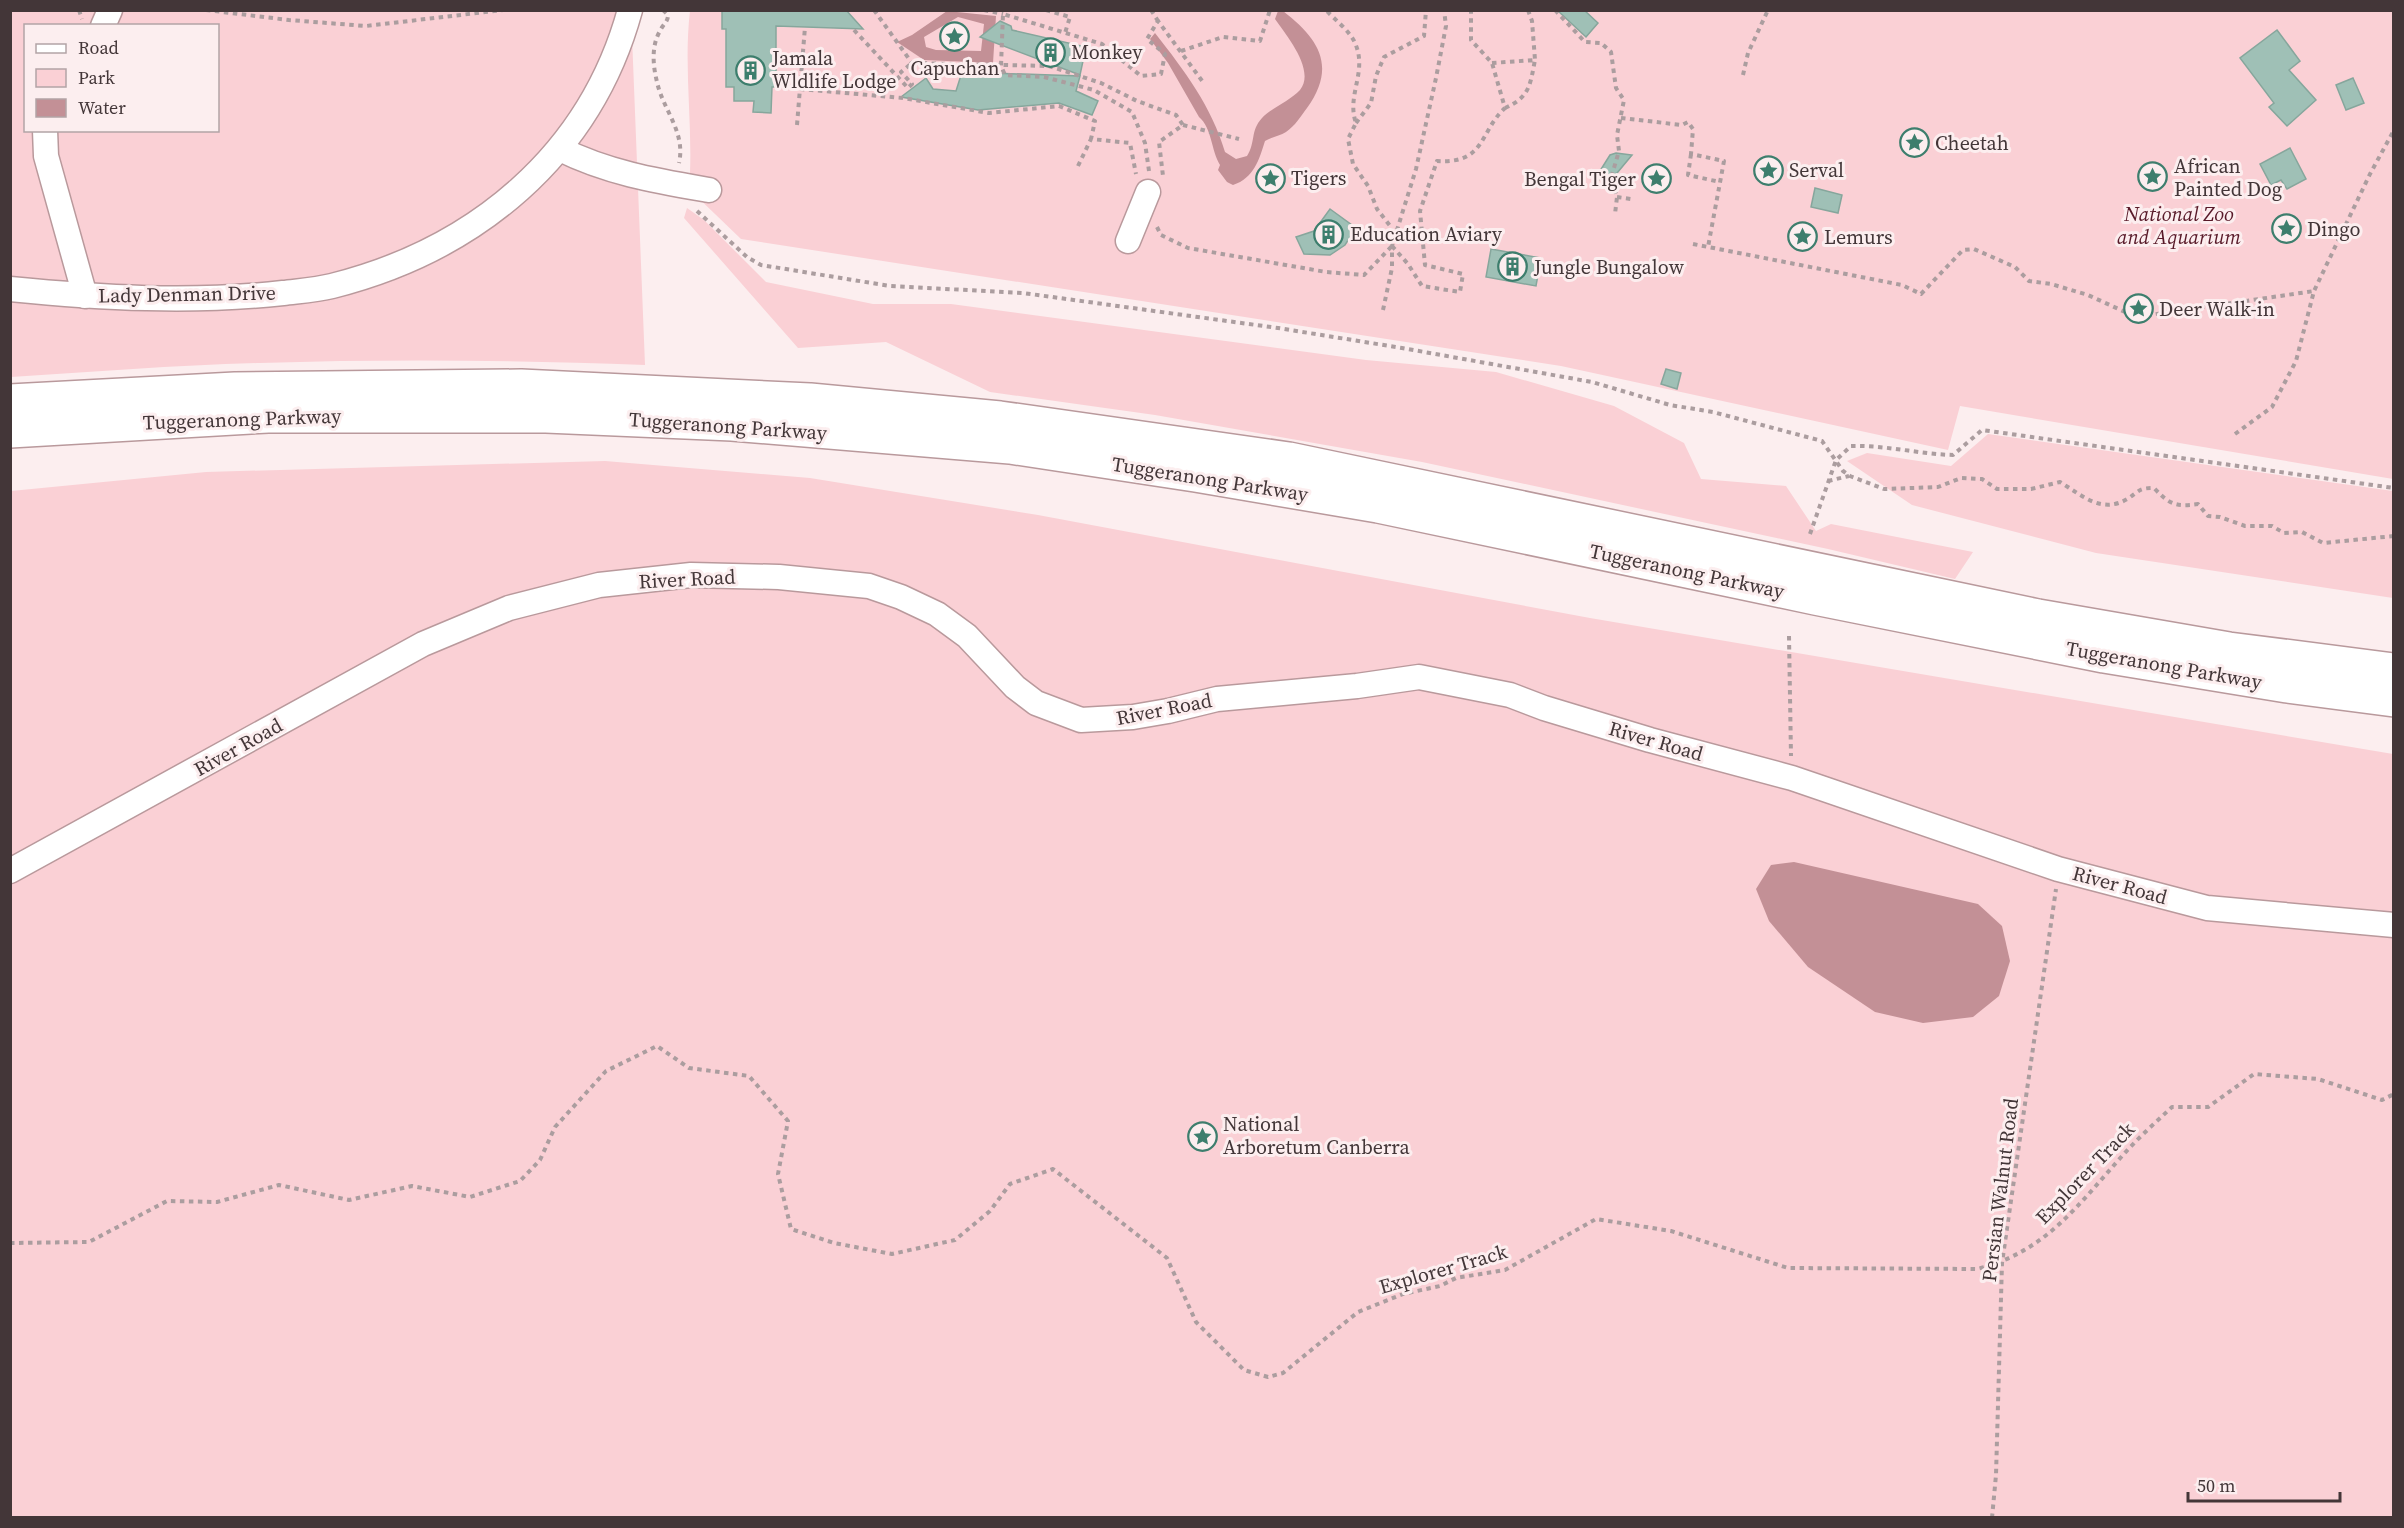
<svg xmlns="http://www.w3.org/2000/svg" width="2404" height="1528" font-family="'Source Serif 4',serif">
<rect width="100%" height="100%" fill="#fceeef"/>
<g fill="#fad0d5" fill-rule="evenodd">
<path d="M11,11H631L645,365C516,360 388,359 260,363C177,365 93,372 11,377ZM26,26H218V130H26Z"/>
<path d="M690,11H2393V479L1960,406L1948,450L1561,366L741,239L689,189C694,130 683,70 690,11Z"/>
<polygon points="687,208 704,220 766,282 873,304 951,304 1366,360 1496,372 1614,406 1684,443 1701,479 1786,486 1816,531 1831,524 1973,552 1955,579 1828,549 1422,462 1155,415 990,392 886,342 798,348 684,218"/>
<polygon points="1988,434 2393,491 2393,598 2096,553 1912,505 1847,461 1867,453 1951,466"/>
<polygon points="605,461 810,478 1038,515 1590,618 2393,754 2393,1517 11,1517 11,491 206,472"/>
</g>
<g fill="#c39096" fill-rule="evenodd">
<path d="M947,11L996,16L993,63L924,60L897,42L912,35ZM958,17L984,24L981,51L936,50L926,47L924,37Z"/>
<path d="M1278,11H1283C1319,39 1337,66 1307,108C1301,116 1295,126 1286,132C1280,136 1272,137 1265,141C1259,160 1254,178 1233,185L1227,182L1218,170L1220,165C1211,150 1212,128 1199,117L1168,63L1150,39L1155,33C1184,70 1212,107 1225,152L1236,159L1247,156C1256,142 1250,131 1262,118C1271,108 1290,101 1300,90C1316,70 1286,35 1275,19Z"/>
<polygon points="1794,862 1978,904 2002,926 2010,961 1999,996 1973,1017 1923,1023 1875,1012 1808,967 1769,921 1756,889 1771,865"/>
</g>
<g fill="#9fc0b6" stroke="#86a69c" stroke-width="1.5">
<polygon points="722,10 846,10 863,29 776,26 776,87 772,87 771,113 753,112 754,101 734,101 734,87 726,87 726,29 722,29"/>
<polygon points="1557,10 1584,10 1598,23 1586,37"/>
<polygon points="1000,21 1011,26 1012,30 1086,47 1080,75 980,37"/>
<polygon points="2277,30 2300,61 2289,70 2316,100 2287,126 2269,107 2274,103 2240,58"/>
<polygon points="962,72 1080,76 1076,91 1098,101 1092,115 1059,103 978,110 901,97 926,78 933,89 956,91"/>
<polygon points="2353,78 2364,103 2346,110 2336,85"/>
<polygon points="2290,148 2306,179 2287,189 2281,180 2271,185 2260,164"/>
<polygon points="1616,153 1632,155 1617,173 1593,182 1610,155"/>
<polygon points="1815,188 1842,195 1838,213 1811,207"/>
<polygon points="1330,209 1356,228 1345,245 1330,255 1304,254 1296,237 1314,231"/>
<polygon points="1491,249 1541,258 1536,286 1486,277"/>
<polygon points="1666,369 1681,373 1677,389 1661,384"/>
</g>
<g fill="none" stroke-linecap="round" stroke-linejoin="round">
<defs>
<g id="minor">
<polyline points="103,26 110,10"/>
<polyline points="45,130 46,156 85,296"/>
<path d="M560,149C608,173 657,181 709,190"/>
<polyline points="1128,241 1148,192"/>
<path d="M10,289C101,298 192,303 283,293C299,291 316,290 332,286C475,250 590,156 630,10"/>
<polyline points="10,871 423,644 509,608 599,585 691,575 779,577 869,586 901,597 937,614 967,636 1015,687 1036,703 1081,720 1133,717 1168,711 1217,699 1357,686 1419,677 1510,695 1544,708 1650,740 1792,778 2058,869 2207,908 2394,925"/>
</g>
<g id="highway">
<polyline points="10,401 235,389 521,386 810,400 1000,418 1289,459 2038,616 2229,649 2394,670"/>
<polyline points="10,431 268,416 546,416 732,424 1010,447 1195,475 1378,506 1815,598 2104,656 2287,686 2394,700"/>
</g>
</defs>
<use href="#minor" stroke="#b9999c" stroke-width="27"/>
<use href="#highway" stroke="#b9999c" stroke-width="36"/>
<g stroke="#ab9d9f" stroke-width="4" stroke-dasharray="4.5 4.5" stroke-linecap="butt">
<polyline points="79,10 82,19"/>
<polyline points="206,10 289,20 366,26 503,10"/>
<path d="M663,10L668,15C668,22 663,24 660,31C651,46 653,66 657,82C663,110 686,132 679,163"/>
<polyline points="874,10 912,63"/>
<polyline points="984,10 1003,14"/>
<polyline points="1046,10 1070,17 1065,33"/>
<polyline points="1151,10 1158,21"/>
<polyline points="1528,10 1532,21 1535,60"/>
<polyline points="1555,10 1585,42 1601,43 1611,52 1616,88 1624,100 1617,135 1619,151 1611,178 1617,197 1615,214"/>
<polyline points="854,30 908,88 912,84 901,72 912,63 1049,66 1101,83 1137,101 1176,115 1183,125 1159,142 1163,176"/>
<polyline points="1181,51 1223,37 1260,41 1270,10"/>
<path d="M1492,63L1535,60C1530,85 1530,97 1505,108"/>
<polyline points="1743,75 1748,53 1768,10"/>
<polyline points="800,89 903,98 989,113 1059,106 1095,121 1091,139"/>
<polyline points="1621,118 1682,125 1688,122 1693,129 1691,154 1724,161 1708,247"/>
<polyline points="1356,123 1371,103 1376,76 1384,57 1424,36 1426,10"/>
<polyline points="797,125 805,27"/>
<polyline points="1183,125 1239,139"/>
<polyline points="1691,154 1688,175 1720,182"/>
<polyline points="1078,166 1091,139 1130,143 1136,174"/>
<polyline points="1149,171 1145,143 1132,112 1094,90 1044,77 1005,75 1001,66 1003,14 1102,44 1141,76 1161,74 1165,54 1147,39 1158,21 1203,82"/>
<polyline points="1617,197 1631,199"/>
<path d="M697,211L747,257L761,265L890,286L1023,293L1278,328L1402,348L1592,382L1670,405L1713,412L1822,441L1843,471L1850,476L1884,489L1938,487L1961,478L1982,479L1997,489H2031L2060,482C2083,496 2102,515 2129,498C2140,490 2140,488 2154,488C2170,505 2176,507 2198,504L2208,516L2220,517L2245,526H2272L2284,533L2302,532L2323,543L2394,536"/>
<path d="M1157,227L1161,235L1188,248L1326,272L1364,275L1392,246L1391,227L1377,209L1368,186L1353,164L1348,139L1356,123C1346,95 1368,72 1355,43C1350,31 1335,20 1326,10"/>
<polyline points="1693,244 1902,285 1921,294 1963,250 1974,249 2015,267 2029,281 2051,284 2088,295 2136,317 2314,291"/>
<path d="M1392,246L1408,264L1422,286L1460,292L1463,274L1425,265L1420,211L1437,161C1486,164 1479,132 1505,108L1492,63L1471,40V10"/>
<polyline points="1383,310 1392,268 1392,246 1416,169 1436,78 1446,26 1444,10"/>
<polyline points="2235,434 2272,407 2296,361 2314,291 2370,174 2394,130"/>
<polyline points="1828,481 1849,476"/>
<path d="M1810,534L1836,460L1851,446C1885,445 1919,454 1953,455L1982,430L2394,488"/>
<polyline points="1789,636 1791,756"/>
<path d="M10,1243L89,1242L167,1201L217,1202L279,1185L349,1200L412,1186L470,1197L520,1181L540,1160L555,1127L606,1071L657,1046L689,1068L749,1076L788,1121L778,1174L791,1229L834,1243L892,1254L955,1240L990,1211L1010,1184L1053,1169L1167,1258L1196,1322L1244,1370L1268,1377L1283,1373L1358,1312L1403,1294L1440,1286L1456,1278L1505,1270L1596,1219L1671,1231L1788,1268L1977,1269C2046,1252 2078,1205 2123,1155C2138,1138 2156,1122 2172,1107H2208L2254,1074L2318,1079L2382,1100L2394,1094"/>
<polyline points="1992,1518 1996,1475 2002,1263 2056,889"/>
</g>
<use href="#minor" stroke="#fff" stroke-width="24"/>
<use href="#highway" stroke="#fff" stroke-width="33"/>
</g>
<defs>
<symbol id="sight-ring" viewBox="-11 -11 22 22"><circle r="9.5" fill="#fceeef" stroke="#3d7e6d" stroke-width="1.5"/><path d="M0-6L1.8-2.2L6-1.7L2.9 1.2L3.7 5.4L0 3.3L-3.7 5.4L-2.9 1.2L-6-1.7L-1.8-2.2Z" fill="#3d7e6d"/></symbol>
<symbol id="building-ring" viewBox="-11 -11 22 22"><circle r="9.5" fill="#fceeef" stroke="#3d7e6d" stroke-width="1.5"/><path d="M-4-6H4V6H1V3H-1V6H-4ZM-2.5-4.3h1.7v1.8h-1.7ZM.8-4.3h1.7v1.8H.8ZM-2.5-1h1.7V.8h-1.7ZM.8-1h1.7V.8H.8Z" fill="#3d7e6d"/></symbol>
</defs>
<g fill-rule="evenodd">
<use href="#sight-ring" x="938" y="20" width="33" height="33"/>
<use href="#building-ring" x="1034" y="36" width="33" height="33"/>
<use href="#building-ring" x="734" y="54" width="33" height="33"/>
<use href="#sight-ring" x="1898" y="126" width="33" height="33"/>
<use href="#sight-ring" x="1752" y="154" width="33" height="33"/>
<use href="#sight-ring" x="2136" y="160" width="33" height="33"/>
<use href="#sight-ring" x="1254" y="162" width="33" height="33"/>
<use href="#sight-ring" x="1640" y="162" width="33" height="33"/>
<use href="#sight-ring" x="2270" y="212" width="33" height="33"/>
<use href="#building-ring" x="1312" y="218" width="33" height="33"/>
<use href="#sight-ring" x="1786" y="220" width="33" height="33"/>
<use href="#building-ring" x="1496" y="250" width="33" height="33"/>
<use href="#sight-ring" x="2122" y="292" width="33" height="33"/>
<use href="#sight-ring" x="1186" y="1120" width="33" height="33"/>
</g>
<g text-anchor="middle" stroke-width="6" stroke-linejoin="round" paint-order="stroke">
<g font-size="20" fill="#433638" stroke="#fceeef" text-anchor="start">
<text x="1071" y="59">Monkey</text>
<text x="772" y="65">Jamala<tspan x="772" dy="23">Wldlife Lodge</tspan></text>
<text x="955" y="75" text-anchor="middle">Capuchan</text>
<text x="1935" y="150">Cheetah</text>
<text x="2174" y="173">African<tspan x="2174" dy="23">Painted Dog</tspan></text>
<text x="1789" y="177">Serval</text>
<text x="1291" y="185">Tigers</text>
<text x="1636" y="186" text-anchor="end">Bengal Tiger</text>
<text x="2307" y="236">Dingo</text>
<text x="1350" y="241">Education Aviary</text>
<text x="1824" y="244">Lemurs</text>
<text x="1534" y="274">Jungle Bungalow</text>
<text x="2159" y="316">Deer Walk-in</text>
<text x="1223" y="1131">National<tspan x="1223" dy="23">Arboretum Canberra</tspan></text>
</g>
<g font-size="20" font-style="italic" fill="#581928" stroke="#fceeef">
<text x="2179" y="221">National Zoo<tspan x="2179" dy="23">and Aquarium</tspan></text>
</g>
<g font-size="20" fill="#433638" stroke="#fceeef">
<text transform="translate(187 294) rotate(-1)" y="7">Lady Denman Drive</text>
<text transform="translate(242 419) rotate(-2)" y="7">Tuggeranong Parkway</text>
<text transform="translate(728 426) rotate(4)" y="7">Tuggeranong Parkway</text>
<text transform="translate(1210 479) rotate(9)" y="7">Tuggeranong Parkway</text>
<text transform="translate(1687 571) rotate(12)" y="7">Tuggeranong Parkway</text>
<text transform="translate(687 579) rotate(-3)" y="7">River Road</text>
<text transform="translate(2164 665) rotate(10)" y="7">Tuggeranong Parkway</text>
<text transform="translate(1164 709) rotate(-11)" y="7">River Road</text>
<text transform="translate(1656 741) rotate(16)" y="7">River Road</text>
<text transform="translate(238 747) rotate(-29)" y="7">River Road</text>
<text transform="translate(2120 885) rotate(15)" y="7">River Road</text>
<text transform="translate(2085 1173) rotate(-46)" y="7">Explorer Track</text>
<text transform="translate(2000 1190) rotate(-83)" y="7">Persian Walnut Road</text>
<text transform="translate(1443 1269) rotate(-16)" y="7">Explorer Track</text>
</g>
</g>
<rect width="2404" height="1528" fill="none" stroke="#433638" stroke-width="24"/>
<rect x="24" y="24" width="195" height="108" fill="#fceeef" stroke="#b2a4a6" stroke-width="1.5"/>
<rect x="36" y="44" width="30" height="9" fill="#ffffff" stroke="#b2a4a6" stroke-width="1.5"/>
<text x="78" y="54" font-size="18" fill="#433638">Road</text>
<rect x="36" y="69" width="30" height="18" fill="#fad0d5" stroke="#b2a4a6" stroke-width="1.5"/>
<text x="78" y="84" font-size="18" fill="#433638">Park</text>
<rect x="36" y="99" width="30" height="18" fill="#c39096" stroke="#b2a4a6" stroke-width="1.5"/>
<text x="78" y="114" font-size="18" fill="#433638">Water</text>
<path d="M2188 1492v9h152v-9" fill="none" stroke="#433638" stroke-width="3"/>
<text x="2197" y="1492" font-size="18" fill="#433638" stroke="#fceeef" stroke-width="4.5" paint-order="stroke">50 m</text>
</svg>
